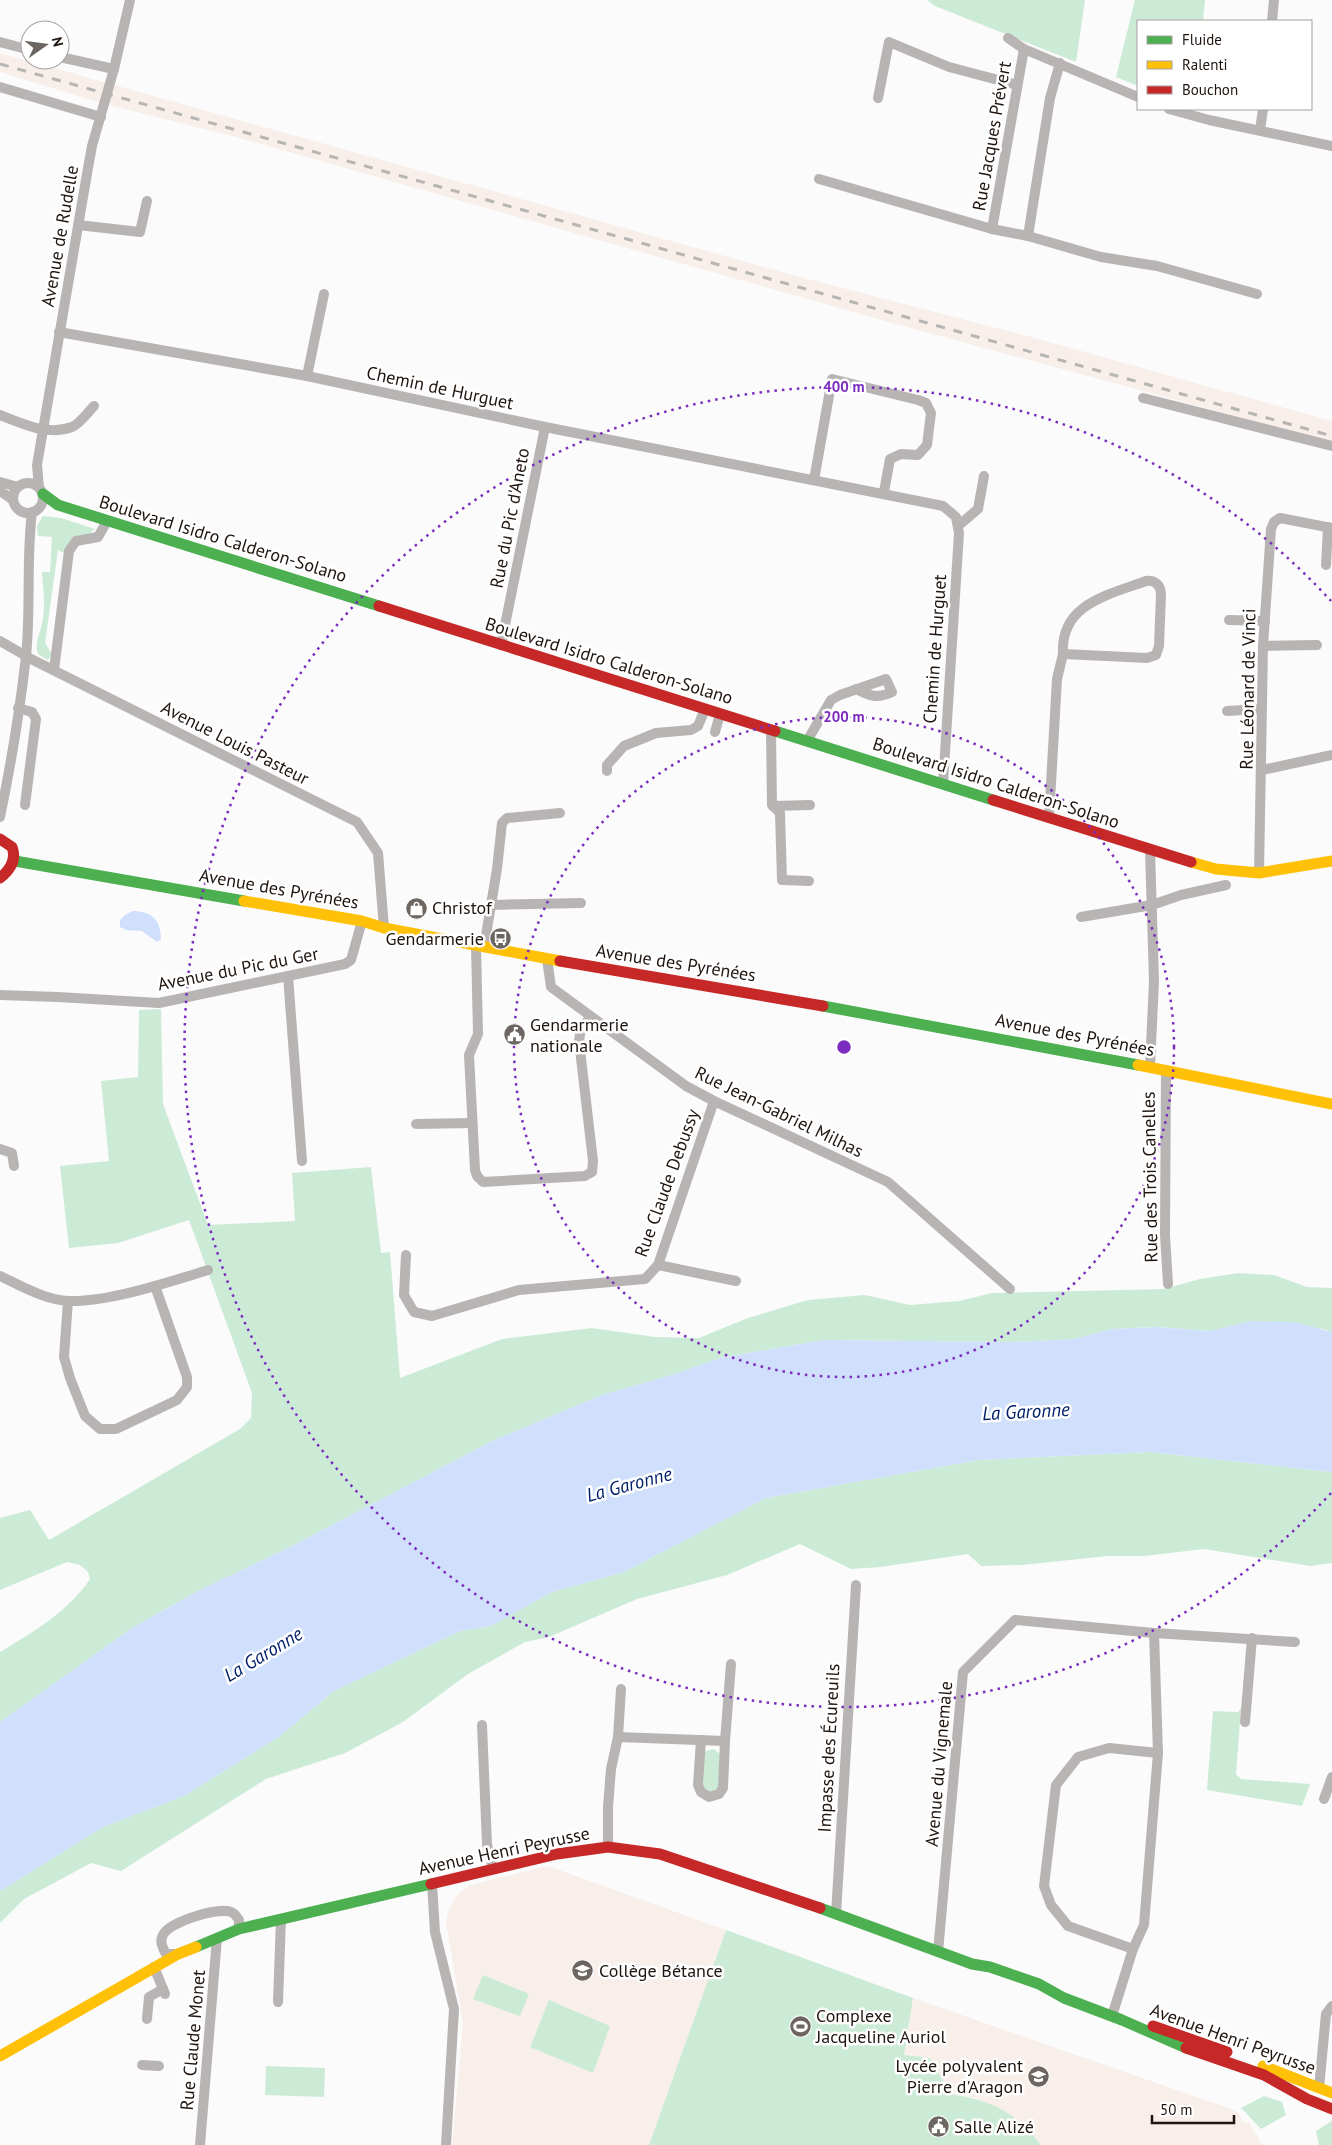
<svg xmlns="http://www.w3.org/2000/svg" width="1332" height="2145" font-family="'PT Sans',sans-serif">
<rect width="100%" height="100%" fill="#fbfbfb"/>
<g fill="#f8efea">
<polygon points="0,53 789,274 1031,337 1332,421 1332,444 1235,416 881,320 232,136 97,102 0,72"/>
<polygon points="548,1866 726,1930 649,2145 452,2145 463,2023 446,1922 448,1912 457,1895 470,1885"/>
<polygon points="913,1998 1237,2111 1245,2124 1249,2122 1262,2145 1041,2145 1018,2120 977,2098 951,2094 930,2058 904,2055"/>
</g>
<g fill="#cbebd6">
<polygon points="927,0 1085,0 1076,62 935,6"/>
<polygon points="1135,0 1205,0 1203,21 1138,21 1138,86 1116,77"/>
<path d="M43,516L61,518L95,529L66,554L58,550L45,643L52,654L48,660L38,654C34,644 40,634 42,624C46,606 43,590 42,572H50L52,537L38,536L37,526Z"/>
<path d="M161,1009L163,1104L208,1225L295,1221L292,1173L371,1167L381,1253L390,1252L400,1378L502,1339L592,1328L655,1337L699,1338L748,1318L808,1300L865,1295L910,1305L959,1301L992,1293L1164,1289L1200,1279L1238,1273L1274,1275L1307,1287L1332,1288V1332L1323,1329L1251,1321L1211,1331L1155,1327L1112,1329L1074,1339L1015,1342L823,1340L720,1358L675,1374L602,1395L492,1441L294,1545L198,1591L132,1628L0,1722V1652C32,1633 70,1610 90,1579L88,1572L80,1565L67,1562L0,1590V1518L30,1510L49,1540L240,1429L251,1418L252,1393L189,1220L118,1243L69,1248L60,1166L109,1161L101,1081L138,1077L139,1010Z"/>
<polygon points="1150,1452 1332,1472 1332,1563 1310,1566 1204,1549 1144,1556 1108,1556 1022,1565 981,1566 968,1554 881,1567 851,1569 800,1544 727,1575 637,1599 549,1637 525,1642 468,1674 403,1722 345,1753 266,1779 121,1871 91,1863 24,1899 0,1923 0,1891 103,1827 184,1796 280,1736 334,1691 460,1631 491,1626 552,1592 624,1572 766,1498 979,1460"/>
<polygon points="1241,1708 1236,1774 1241,1779 1310,1784 1302,1806 1207,1790 1213,1711 1238,1712"/>
<polygon points="714,1749 720,1754 719,1787 713,1792 709,1792 703,1787 704,1754 706,1751"/>
<path d="M726,1930L913,1998L904,2055L930,2058L951,2094C993,2101 1014,2111 1041,2145H649Z"/>
<polygon points="483,1975 529,1994 520,2016 473,1999"/>
<polygon points="549,2000 610,2026 593,2073 530,2047"/>
<polygon points="266,2066 325,2068 324,2097 265,2095"/>
<polygon points="1264,2096 1282,2102 1286,2115 1261,2129 1241,2108"/>
<polygon points="1332,2121 1332,2145 1319,2145 1316,2131"/>
</g>
<g fill="#d0e0fc">
<path d="M133,911C151,911 161,920 161,939L157,942L142,931L126,930L120,927V920L125,915Z"/>
<polygon points="1251,1321 1294,1322 1332,1332 1332,1472 1150,1452 979,1460 766,1498 624,1572 552,1592 491,1626 460,1631 334,1691 280,1736 184,1796 103,1827 0,1891 0,1722 132,1628 198,1591 294,1545 492,1441 602,1395 675,1374 720,1358 823,1340 1015,1342 1074,1339 1112,1329 1155,1327 1210,1331"/>
</g>
<g fill="none" stroke-linecap="round" stroke-linejoin="round">
<g stroke="#b9b4b4" stroke-width="10">
<polyline points="1272,21 1274,0"/>
<polyline points="1008,38 1024,49 1138,97"/>
<polyline points="0,42 30,50"/>
<polyline points="114,69 130,0"/>
<polyline points="0,87 101,117"/>
<polyline points="878,98 889,42 949,67 1017,85"/>
<polyline points="1169,109 1209,120 1332,146"/>
<polyline points="1260,130 1263,109"/>
<polyline points="819,179 992,229 1028,236 1101,257 1157,266 1257,294"/>
<polyline points="78,225 140,232 147,201"/>
<polyline points="992,229 1024,49"/>
<polyline points="1028,236 1050,98 1060,63"/>
<polyline points="59,332 307,376 545,427 943,506 956,517 959,533 943,784"/>
<polyline points="307,376 324,294"/>
<polyline points="1143,398 1332,446"/>
<path d="M0,415C22,424 48,436 72,427C80,424 88,412 94,406"/>
<polyline points="814,480 832,379 918,400 926,403 931,413 927,445 918,455 901,454 890,459 884,492"/>
<polyline points="0,482 18,487"/>
<circle cx="28" cy="498" r="15"/>
<polyline points="39,488 37,465 88,168 92,146 114,69 60,57"/>
<polyline points="0,491 13,500"/>
<polyline points="958,526 978,509 984,476"/>
<polyline points="1326,565 1328,527"/>
<polyline points="1229,620 1265,621"/>
<polyline points="0,641 33,660 357,822 378,853 384,928"/>
<polyline points="501,645 545,427"/>
<polyline points="1263,646 1317,645"/>
<polyline points="54,670 69,551 76,541 98,537 107,521"/>
<polyline points="18,708 32,712 36,719 25,805"/>
<polyline points="1227,711 1261,709"/>
<polyline points="771,730 772,805 780,813 782,880 809,881"/>
<polyline points="715,732 720,714"/>
<path d="M807,741L831,700L840,695L886,679L892,692C877,699 870,696 856,689"/>
<polyline points="1262,770 1332,755"/>
<polyline points="607,771 607,765 624,746 656,733 691,730 698,726 705,709"/>
<polyline points="773,806 810,805"/>
<path d="M0,817C11,764 20,710 26,656C31,608 26,560 32,512"/>
<path d="M1049,818L1057,679L1063,654L1147,658L1156,655L1159,646L1161,593C1160,584 1154,580 1146,581C1108,595 1060,604 1063,654"/>
<polyline points="1259,873 1263,646 1271,529 1274,522 1280,518 1332,528"/>
<polyline points="491,905 581,903"/>
<polyline points="1081,917 1152,905 1181,895 1226,885"/>
<polyline points="476,946 478,1034 469,1055 475,1170 477,1176 483,1182 585,1176 592,1172 593,1161 579,1041 581,1028 591,1017"/>
<polyline points="484,947 497,869 502,823 507,818 560,813"/>
<polyline points="547,959 551,987 686,1086 714,1101 888,1182 1010,1289"/>
<polyline points="288,976 302,1161"/>
<polyline points="0,995 58,997 159,1003 345,964 351,960 362,921"/>
<polyline points="1150,1067 1154,981 1150,850"/>
<polyline points="1166,1070 1165,1235 1168,1284"/>
<polyline points="416,1124 472,1123"/>
<polyline points="0,1149 12,1153 14,1166"/>
<polyline points="406,1255 404,1295 414,1312 432,1316 519,1290 645,1279 658,1265 714,1101"/>
<polyline points="658,1265 736,1281"/>
<path d="M0,1276C21,1286 45,1300 69,1301C109,1302 169,1282 208,1270"/>
<polyline points="68,1301 64,1357 70,1378 85,1416 100,1429 116,1429 177,1400 187,1387 187,1377 155,1286"/>
<polyline points="1245,1722 1252,1638"/>
<polyline points="482,1725 487,1844 493,1869"/>
<polyline points="618,1737 725,1741 731,1664"/>
<polyline points="701,1740 698,1785 701,1792 709,1797 719,1794 723,1788 725,1741"/>
<polyline points="1324,1799 1332,1777"/>
<polyline points="608,1847 608,1807 611,1769 618,1737 621,1689"/>
<polyline points="432,1883 435,1932 454,2009 446,2145"/>
<polyline points="836,1914 856,1585"/>
<polyline points="1133,1949 1068,1926 1051,1905 1044,1886 1056,1785 1078,1757 1109,1748 1158,1753"/>
<polyline points="938,1952 963,1672 1015,1620 1154,1633 1295,1642"/>
<path d="M178,1954H166C163,1948 159,1942 163,1935C169,1922 217,1907 231,1912C234,1913 237,1917 239,1920V1929"/>
<polyline points="154,1967 165,1994"/>
<polyline points="278,2002 281,1919"/>
<polyline points="1112,2016 1133,1949 1144,1925 1158,1753 1154,1633"/>
<polyline points="147,2019 149,1997 163,1989"/>
<polyline points="142,2065 159,2066"/>
<polyline points="1319,2088 1326,2014 1332,2006"/>
<polyline points="200,2145 217,1938"/>
</g>
<g stroke="#4caf50" stroke-width="11">
<polyline points="43,494 58,505 379,606"/>
<polyline points="775,731 993,800"/>
<polyline points="15,861 244,901"/>
<polyline points="823,1006 1138,1065"/>
<polyline points="820,1908 972,1964 990,1967 1039,1984 1064,1998 1122,2020 1186,2048"/>
<polyline points="196,1947 239,1929 431,1884"/>
</g>
<g stroke="#ffc107" stroke-width="11">
<polyline points="1191,862 1216,869 1259,873 1332,861"/>
<polyline points="244,901 362,921 384,928 560,961"/>
<polyline points="1138,1065 1332,1104"/>
<polyline points="0,2056 178,1954 196,1947"/>
<polyline points="1263,2066 1332,2093"/>
</g>
<g stroke="#c62828" stroke-width="11">
<polyline points="379,606 775,731"/>
<polyline points="993,800 1191,862"/>
<path d="M0,839L12,847C17,860 10,870 0,878"/>
<polyline points="560,961 823,1006"/>
<polyline points="431,1884 557,1854 608,1847 660,1854 820,1908"/>
<polyline points="1153,2026 1227,2052"/>
<polyline points="1186,2048 1264,2075 1307,2099 1332,2109"/>
</g>
<polyline stroke="#b7b4b4" stroke-width="3" stroke-dasharray="9 9" stroke-linecap="butt" points="0,64 1332,436"/>
</g>
<g fill="none" stroke="#7b2cbf" stroke-width="2.5" stroke-dasharray="2.5 5">
<circle cx="844" cy="1047" r="330"/>
<path d="M1331 1493A660 660 0 1 1 1331 601"/>
</g>
<defs>
<symbol id="shop-disc" viewBox="-11 -11 22 22"><circle r="9.5" fill="#6c6561" stroke="#fff"/><path d="M-5-2.5h2.3a2.7 3.5 0 0 1 5.4 0H5L5.5 6h-11ZM-1.5-2.5h3a1.5 2.3 0 0 0-3 0Z" fill="#fff"/></symbol>
<symbol id="bus-disc" viewBox="-11 -11 22 22"><circle r="9.5" fill="#6c6561" stroke="#fff"/><path d="M-5-6H5V4H4V6H2V4H-2V6H-4V4H-5ZM-3.5-4V0h7V-4ZM-3.5 1.2v1.5H-2V1.2ZM2 1.2v1.5H3.5V1.2Z" fill="#fff"/></symbol>
<symbol id="civic-disc" viewBox="-11 -11 22 22"><circle r="9.5" fill="#6c6561" stroke="#fff"/><path d="M-.6-6.5H3V-4.5H.6V-3L4-1V1h2V6H-6V1h2V-1L-.6-3ZM-1.2 2.5V6h2.4V2.5Z" fill="#fff"/></symbol>
<symbol id="school-disc" viewBox="-11 -11 22 22"><circle r="9.5" fill="#6c6561" stroke="#fff"/><path d="M0-5L7-2L0 1L-7-2ZM-4 1L0 2.5L4 1V4Q0 6-4 4Z" fill="#fff"/></symbol>
<symbol id="stadium-disc" viewBox="-11 -11 22 22"><circle r="9.5" fill="#6c6561" stroke="#fff"/><path d="M0-5a6.5 5 0 1 0 0 10a6.5 5 0 1 0 0-10ZM-3.5-1.8h7v3.6h-7Z" fill="#fff"/></symbol>
</defs>
<g fill-rule="evenodd">
<use href="#shop-disc" x="404" y="896" width="25" height="25"/>
<use href="#bus-disc" x="488" y="926" width="25" height="25"/>
<use href="#civic-disc" x="502" y="1022" width="25" height="25"/>
<use href="#school-disc" x="570" y="1958" width="25" height="25"/>
<use href="#stadium-disc" x="788" y="2014" width="25" height="25"/>
<use href="#school-disc" x="1026" y="2064" width="25" height="25"/>
<use href="#civic-disc" x="926" y="2114" width="25" height="25"/>
</g>
<g text-anchor="middle" stroke-width="5" stroke-linejoin="round" paint-order="stroke">
<g font-size="18" fill="#1f140e" stroke="#fff">
<text transform="translate(992 136) rotate(-80)" y="6">Rue Jacques Prévert</text>
<text transform="translate(60 236) rotate(-80)" y="6">Avenue de Rudelle</text>
<text transform="translate(440 388) rotate(12)" y="6">Chemin de Hurguet</text>
<text transform="translate(510 518) rotate(-79)" y="6">Rue du Pic d'Aneto</text>
<text transform="translate(223 539) rotate(17)" y="6">Boulevard Isidro Calderon-Solano</text>
<text transform="translate(935 649) rotate(-86)" y="6">Chemin de Hurguet</text>
<text transform="translate(609 661) rotate(17)" y="6">Boulevard Isidro Calderon-Solano</text>
<text transform="translate(1248 689) rotate(-89)" y="6">Rue Léonard de Vinci</text>
<text transform="translate(235 743) rotate(27)" y="6">Avenue Louis Pasteur</text>
<text transform="translate(996 783) rotate(18)" y="6">Boulevard Isidro Calderon-Solano</text>
<text transform="translate(279 889) rotate(10)" y="6">Avenue des Pyrénées</text>
<text transform="translate(676 963) rotate(9)" y="6">Avenue des Pyrénées</text>
<text transform="translate(238 969) rotate(-11)" y="6">Avenue du Pic du Ger</text>
<text transform="translate(1075 1035) rotate(11)" y="6">Avenue des Pyrénées</text>
<text transform="translate(779 1112) rotate(26)" y="6">Rue Jean-Gabriel Milhas</text>
<text transform="translate(1150 1177) rotate(-91)" y="6">Rue des Trois Canelles</text>
<text transform="translate(667 1183) rotate(-70)" y="6">Rue Claude Debussy</text>
<text transform="translate(829 1748) rotate(-87)" y="6">Impasse des Écureuils</text>
<text transform="translate(939 1764) rotate(-85)" y="6">Avenue du Vignemale</text>
<text transform="translate(504 1851) rotate(-12)" y="6">Avenue Henri Peyrusse</text>
<text transform="translate(1233 2039) rotate(20)" y="6">Avenue Henri Peyrusse</text>
<text transform="translate(193 2040) rotate(-85)" y="6">Rue Claude Monet</text>
</g>
<g font-size="18" fill="#1f140e" stroke="#fff" text-anchor="start">
<text x="432" y="914">Christof</text>
<text x="484" y="945" text-anchor="end">Gendarmerie</text>
<text x="530" y="1031">Gendarmerie<tspan x="530" dy="21">nationale</tspan></text>
<text x="599" y="1977">Collège Bétance</text>
<text x="816" y="2022">Complexe<tspan x="816" dy="21">Jacqueline Auriol</tspan></text>
<text x="1023" y="2072" text-anchor="end">Lycée polyvalent<tspan x="1023" dy="21">Pierre d'Aragon</tspan></text>
<text x="954" y="2133">Salle Alizé</text>
</g>
<g font-size="19" font-style="italic" fill="#00206a" stroke="#fff">
<text transform="translate(1026 1411) rotate(-3)" y="7">La Garonne</text>
<text transform="translate(629 1484) rotate(-15)" y="7">La Garonne</text>
<text transform="translate(263 1654) rotate(-31)" y="7">La Garonne</text>
</g>
</g>
<circle cx="844" cy="1047" r="8" fill="#7b2cbf" stroke="#fff" stroke-width="2.5"/>
<g font-size="15" text-anchor="middle" font-weight="bold" fill="#7b2cbf" stroke="#fff" stroke-width="5" stroke-linejoin="round" paint-order="stroke">
<text x="844" y="392">400 m</text>
<text x="844" y="722">200 m</text>
</g>
<rect x="1137" y="20" width="175" height="90" fill="#ffffff" stroke="#a5a19f"/>
<rect x="1147" y="36" width="25" height="8" fill="#4caf50" stroke="#a5a19f"/>
<text x="1182" y="45" font-size="15" fill="#1f140e">Fluide</text>
<rect x="1147" y="61" width="25" height="8" fill="#ffc107" stroke="#a5a19f"/>
<text x="1182" y="70" font-size="15" fill="#1f140e">Ralenti</text>
<rect x="1147" y="86" width="25" height="8" fill="#c62828" stroke="#a5a19f"/>
<text x="1182" y="95" font-size="15" fill="#1f140e">Bouchon</text>
<g transform="translate(45 45) rotate(76)"><circle r="24" fill="#ffffff" stroke="#a5a19f"/>
<path d="M0-4L9 19L0 12L-9 19Z" fill="#6c6561"/>
<text y="-8" font-size="14" font-weight="bold" text-anchor="middle" fill="#1f140e">N</text>
</g>
<path d="M1152 2115v8h82v-8" fill="none" stroke="#1f140e" stroke-width="2.5"/>
<text x="1160" y="2115" font-size="15" fill="#1f140e" stroke="#ffffff" stroke-width="4" paint-order="stroke">50 m</text>
</svg>
